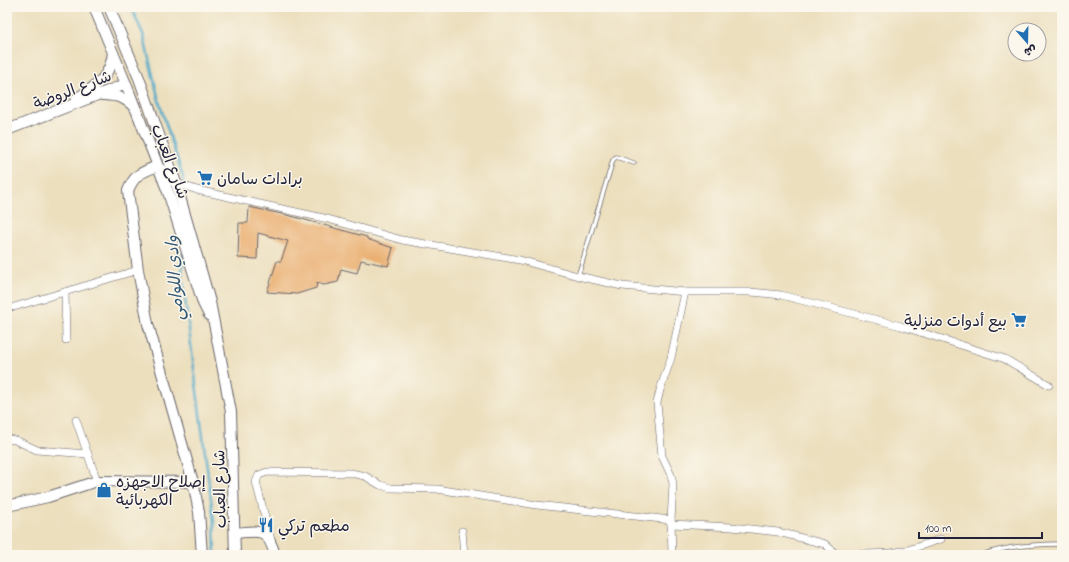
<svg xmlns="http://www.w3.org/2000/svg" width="1069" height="562" font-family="'Indie Flower','Playpen Sans Arabic',sans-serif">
<rect width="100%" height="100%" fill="#fbf7ec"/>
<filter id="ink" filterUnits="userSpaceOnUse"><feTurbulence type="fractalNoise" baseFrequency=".025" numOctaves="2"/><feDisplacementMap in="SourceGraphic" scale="8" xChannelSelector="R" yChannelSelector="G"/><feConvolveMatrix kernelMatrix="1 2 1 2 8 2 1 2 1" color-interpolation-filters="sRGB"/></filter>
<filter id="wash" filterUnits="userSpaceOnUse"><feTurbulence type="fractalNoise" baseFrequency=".012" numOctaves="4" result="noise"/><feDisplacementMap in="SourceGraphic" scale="16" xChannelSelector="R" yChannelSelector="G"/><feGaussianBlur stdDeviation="0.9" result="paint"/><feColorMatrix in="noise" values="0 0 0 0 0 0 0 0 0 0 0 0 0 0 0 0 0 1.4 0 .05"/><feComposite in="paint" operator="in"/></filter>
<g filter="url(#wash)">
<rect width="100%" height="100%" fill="#ecdfbe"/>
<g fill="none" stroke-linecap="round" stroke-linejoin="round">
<g stroke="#4aa9c9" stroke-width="2.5">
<polyline points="131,7 143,34 160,105 183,177 183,184"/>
<polyline points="183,253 182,276 214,522 215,555"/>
</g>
</g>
<g id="blocks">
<polygon fill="#eaaf71" points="249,207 291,216 367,237 367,239 393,248 388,266 361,260 357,273 341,269 338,282 324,285 317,283 316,288 297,294 267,292 277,261 281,261 288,241 258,233 257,259 238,258 239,223 248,223"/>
</g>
</g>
<g filter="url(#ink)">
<use href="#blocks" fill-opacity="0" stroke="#696469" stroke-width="1"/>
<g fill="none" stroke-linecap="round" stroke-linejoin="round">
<defs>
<g id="lane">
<polyline points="578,276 613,160 616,157 634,163"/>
<path d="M981,555C1006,546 1035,544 1062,544"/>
</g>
<g id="street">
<polyline points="176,183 197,190 328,219 402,240 520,260 578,276 622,286 685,292 751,292 781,295 901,326 1005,359 1049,385"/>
<polyline points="65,292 66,340"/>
<polyline points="14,307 138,270"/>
<polyline points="76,420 97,481"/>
<polyline points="7,439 15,440 37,450 88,454"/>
<polyline points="671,524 732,527 778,532 825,544 837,555"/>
<polyline points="462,531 464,555"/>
<polyline points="271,540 256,482 259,475 267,472 351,473 365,476 380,485 391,488 437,489 537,505 671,520"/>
<polyline points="608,554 613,555"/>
<polyline points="672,555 671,520 673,484 671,475 662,456 657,403 660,390 671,358 685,292"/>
<polyline points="843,555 891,553 908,550 941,539"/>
</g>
<g id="secondary">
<polyline points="94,7 126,84 168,192 203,303 209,315"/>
<polyline points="109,7 139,78 176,183 210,302 231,412 235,555"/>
<path d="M102,95C117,96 124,96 134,107"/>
<path d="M76,99C96,86 110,78 113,53"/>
<polyline points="7,130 126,84"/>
<path d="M176,183L157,166C143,172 134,174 128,191L138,270L148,324L193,482L199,512L202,555"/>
<polyline points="180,216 183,239"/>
<polyline points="7,506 48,497 97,481 193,482"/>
<path d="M235,533C260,531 267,527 275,555"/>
</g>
</defs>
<use href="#lane" stroke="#696469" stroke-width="5"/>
<use href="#street" stroke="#696469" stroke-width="8"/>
<use href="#secondary" stroke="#696469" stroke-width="12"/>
<use href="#lane" stroke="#fff" stroke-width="3.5"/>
<use href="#street" stroke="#fff" stroke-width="7"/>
<use href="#secondary" stroke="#fff" stroke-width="10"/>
</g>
</g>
<defs>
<symbol id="supermarket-bare" viewBox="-9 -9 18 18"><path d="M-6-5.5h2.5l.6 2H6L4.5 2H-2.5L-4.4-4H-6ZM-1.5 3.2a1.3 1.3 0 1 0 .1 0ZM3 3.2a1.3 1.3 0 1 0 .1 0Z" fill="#1f6fb2" stroke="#fbf7ec" stroke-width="2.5" paint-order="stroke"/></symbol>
<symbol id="shop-bare" viewBox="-9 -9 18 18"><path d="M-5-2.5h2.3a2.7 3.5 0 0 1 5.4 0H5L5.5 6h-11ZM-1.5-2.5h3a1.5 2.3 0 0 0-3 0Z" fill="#1f6fb2" stroke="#fbf7ec" stroke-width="2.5" paint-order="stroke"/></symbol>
<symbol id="restaurant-bare" viewBox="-9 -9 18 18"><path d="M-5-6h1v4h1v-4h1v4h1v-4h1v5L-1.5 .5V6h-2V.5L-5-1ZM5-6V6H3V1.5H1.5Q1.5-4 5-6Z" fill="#1f6fb2" stroke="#fbf7ec" stroke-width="2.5" paint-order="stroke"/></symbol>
</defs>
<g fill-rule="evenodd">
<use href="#supermarket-bare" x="194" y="167" width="22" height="22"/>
<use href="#supermarket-bare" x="1008" y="309" width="22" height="22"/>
<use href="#shop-bare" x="93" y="479" width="22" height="22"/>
<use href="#restaurant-bare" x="255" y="514" width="22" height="22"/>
</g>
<g text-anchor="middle" stroke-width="3" stroke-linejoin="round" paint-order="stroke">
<g font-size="16" fill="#22223b" stroke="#fbf7ec">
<text transform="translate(72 89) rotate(-21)" y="6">شارع الروضة</text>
<text transform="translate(171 161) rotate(69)" y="6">شارع العباب</text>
<text transform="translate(219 489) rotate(-91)" y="6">شارع العباب</text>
</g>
<g font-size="16" fill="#22223b" stroke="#fbf7ec" text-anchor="start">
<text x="217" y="184">برادات سامان</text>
<text x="1007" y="326" text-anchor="end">بيع أدوات منزلية</text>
<text x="116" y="487">إصلاح الاجهزه<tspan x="116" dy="18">الكهربائية</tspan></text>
<text x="278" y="531">مطعم تركي</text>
</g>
<g font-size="17" font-style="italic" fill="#325874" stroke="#fbf7ec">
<text transform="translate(174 278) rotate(-94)" y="6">وادي اللوامي</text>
</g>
</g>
<rect width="1069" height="562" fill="none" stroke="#fbf7ec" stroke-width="24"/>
<g transform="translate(1027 42) rotate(160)"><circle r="19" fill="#fbf7ec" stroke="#a4a2a5"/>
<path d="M0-3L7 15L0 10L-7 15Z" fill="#1f6fb2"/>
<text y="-6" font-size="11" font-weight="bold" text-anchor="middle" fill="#22223b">ش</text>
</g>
<path d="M919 532v6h123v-6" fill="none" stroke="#22223b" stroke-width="2"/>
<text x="925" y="532" font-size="12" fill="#22223b" stroke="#fbf7ec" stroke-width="3" paint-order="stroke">100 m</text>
</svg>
